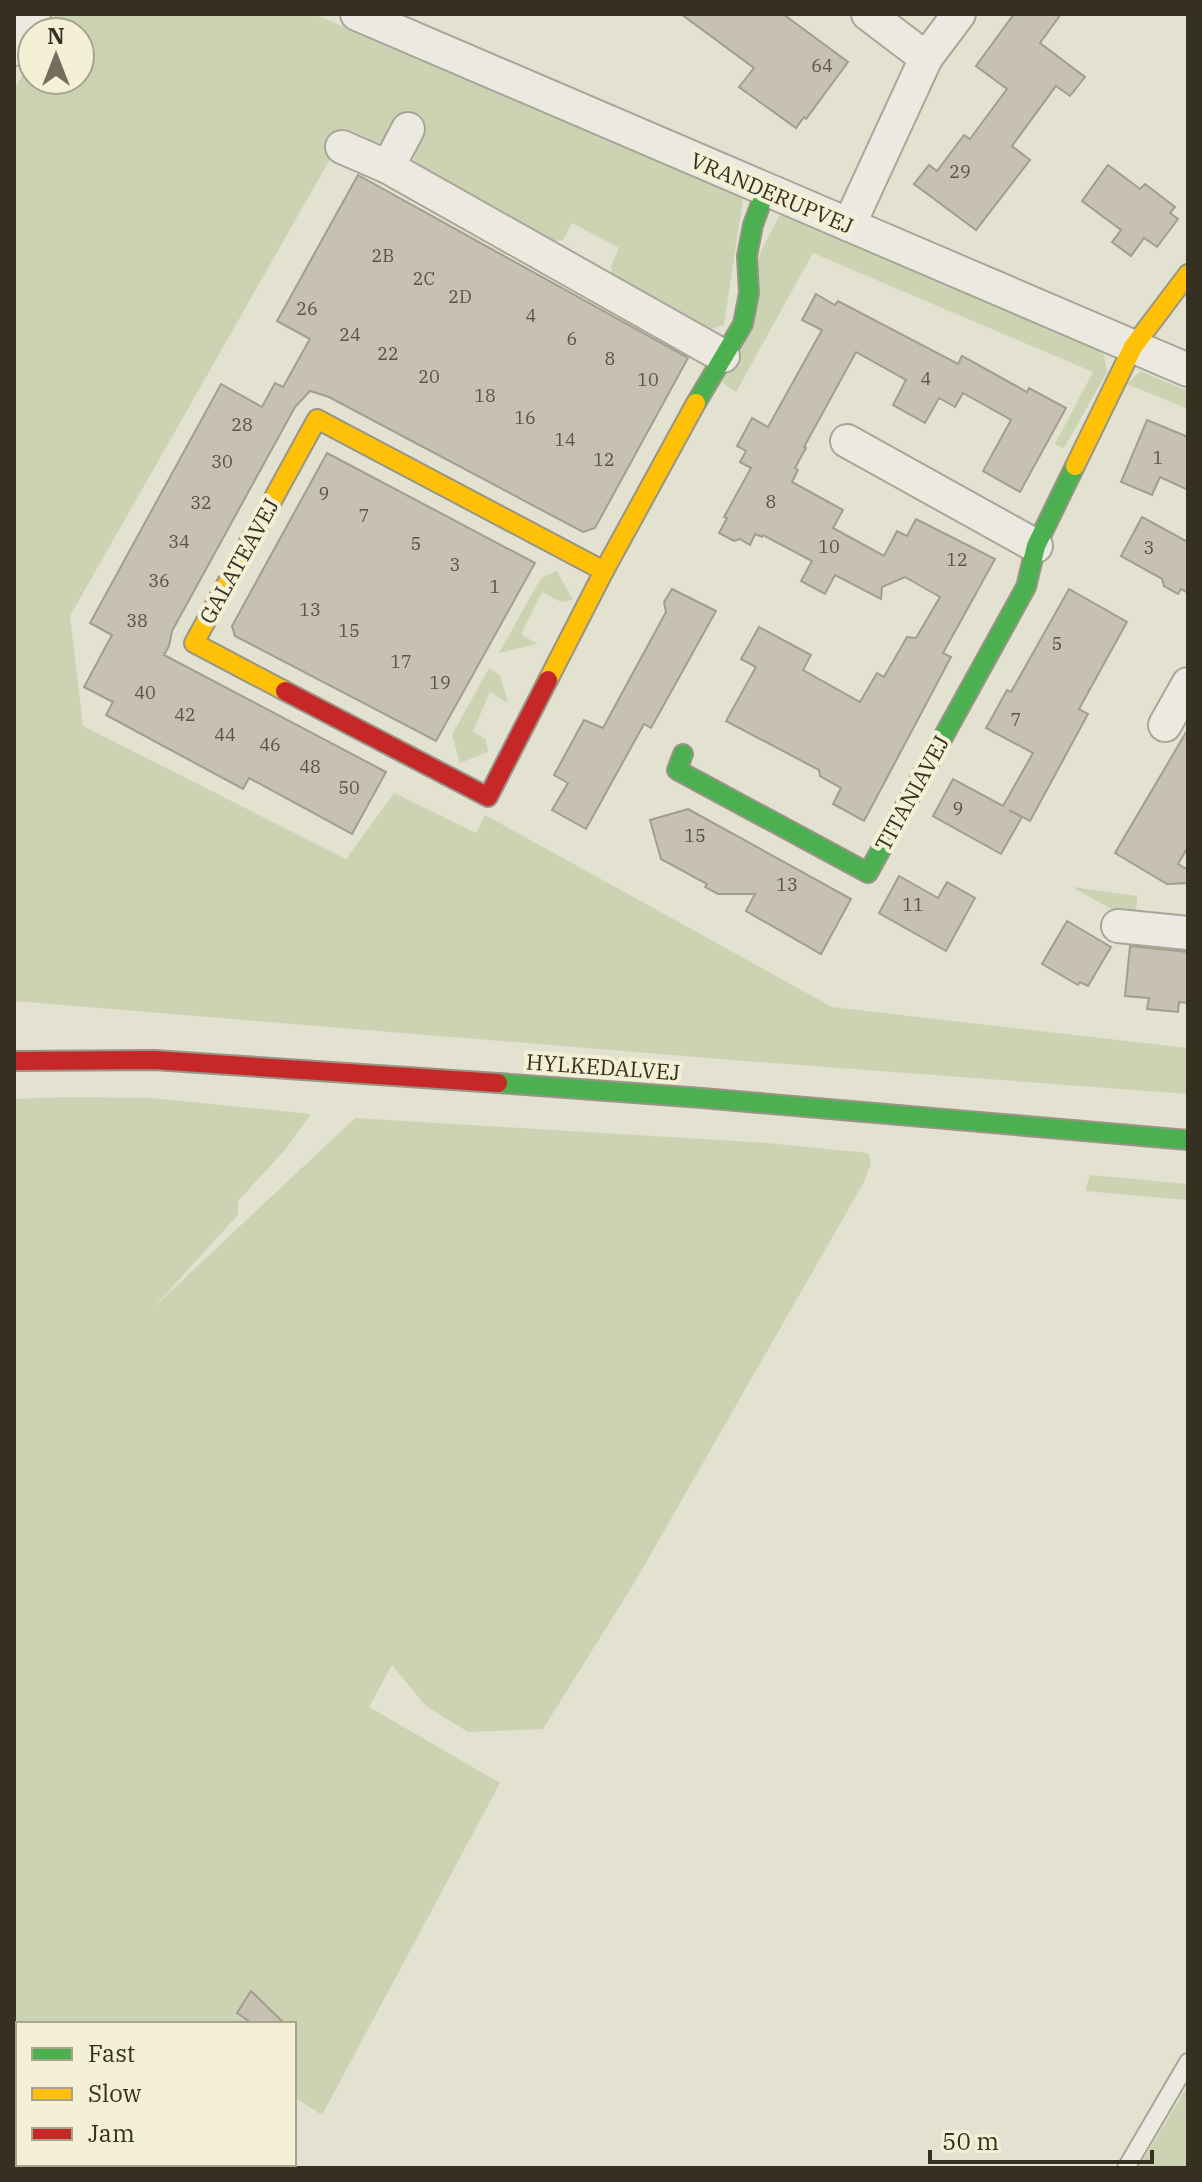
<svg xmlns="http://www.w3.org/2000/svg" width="1202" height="2182" font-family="'IBM Plex Serif',serif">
<rect width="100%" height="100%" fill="#e3e1cf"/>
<g fill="#ccd3b3">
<polygon points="55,14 314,14 634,152 647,151 744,192 724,325 703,331 613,280 611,266 619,248 572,223 563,240 548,242 419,170 414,159 415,145 389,139 375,144 346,131 70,616 83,726 346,859 394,793 476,833 485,815 832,1007 1188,1048 1188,1094 732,1060 14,1001 14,90 32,57 32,80 80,80 80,32 46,32"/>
<polygon points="788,213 1098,346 1104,355 1107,372 1064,448 1055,444 1093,372 813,253 736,392 722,382 761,251 779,216"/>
<polygon points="1140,371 1188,391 1188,409 1127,384"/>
<polygon points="557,571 573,600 561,602 542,592 521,634 537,644 499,653 541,578"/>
<polygon points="489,668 500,675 508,703 490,692 473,731 486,740 488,752 460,763 452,735"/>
<polygon points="1072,887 1137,896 1136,914 1113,910"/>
<polygon points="70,1097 151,1098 311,1114 284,1151 238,1201 238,1215 153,1308 355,1118 767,1143 868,1153 871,1163 864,1182 636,1580 543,1729 468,1732 426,1706 392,1665 369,1707 500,1783 322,2115 294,2097 294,2024 18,2024 18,2094 14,2094 14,1099"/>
<polygon points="1090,1175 1188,1184 1188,1200 1085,1191"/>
<polygon points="1188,2085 1188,2168 1138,2168"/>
</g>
<g fill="#c6c1b0" stroke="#a39d8f" stroke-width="2">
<polygon points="681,14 783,14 848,62 806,119 804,117 796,128 739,87 754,68"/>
<polygon points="1014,14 1061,14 1040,43 1085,77 1070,96 1056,86 1012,146 1030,160 976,230 914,184 929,165 937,171 964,135 970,139 1007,89 976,66"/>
<polygon points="1108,165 1140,189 1145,184 1175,207 1170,213 1178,219 1157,247 1144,238 1131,256 1112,242 1121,230 1082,201"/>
<polygon points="358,175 688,358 595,528 583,532 329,397 310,391 295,407 172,631 169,646 164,655 386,772 352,834 249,778 243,789 106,715 113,702 84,687 112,635 90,623 221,384 262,407 275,383 283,387 310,339 277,321"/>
<polygon points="816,294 835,305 838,301 958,364 962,356 1027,392 1029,388 1066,408 1020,492 983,471 1011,420 963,393 955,407 939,398 925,423 893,405 906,380 856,352 804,447 806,448 795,468 798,470 792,482 843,510 833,528 884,556 897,531 907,536 916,519 995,559 943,653 951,657 864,821 833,804 841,788 820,776 819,770 726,721 756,667 741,659 759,627 811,655 803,670 860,702 877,673 884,677 907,637 916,638 940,597 905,577 882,587 881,599 835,575 825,594 801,581 812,561 763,535 762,537 755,534 750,545 740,539 734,541 719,533 727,518 724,517 751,468 740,462 746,451 737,446 752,418 768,427 822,330 802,320"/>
<polygon points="1147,420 1188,437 1188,490 1160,477 1152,495 1121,482"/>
<polygon points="327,453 535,563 436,741 235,636 232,626"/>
<polygon points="1142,517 1188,542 1188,593 1181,589 1178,594 1164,586 1162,579 1121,556"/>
<polygon points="672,589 716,611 651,728 644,724 586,829 552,810 568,783 554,775 584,720 603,728 666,612 664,602"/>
<polygon points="1069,589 1127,622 1079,709 1088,714 1030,821 1009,810 1022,817 1001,854 933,816 953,779 1003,806 1033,753 986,728 1007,690 1011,692"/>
<polygon points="1188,729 1188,847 1178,864 1188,870 1188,883 1167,884 1115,853"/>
<polygon points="688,809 851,899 821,954 746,911 755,894 718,894 705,887 707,884 661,859 650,820"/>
<polygon points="899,876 938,898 947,882 975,898 946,951 879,913"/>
<polygon points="1067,921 1111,947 1088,986 1080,982 1078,985 1042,964"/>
<polygon points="1130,946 1188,952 1188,1003 1179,1002 1178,1012 1147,1009 1149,998 1125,996"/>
<polygon points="251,1991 285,2024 253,2024 237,2013"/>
</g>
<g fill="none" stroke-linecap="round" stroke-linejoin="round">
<defs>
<polyline id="lane" points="1126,2168 1188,2062"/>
<g id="street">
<polyline points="357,14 1188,370"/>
<polyline points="868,14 926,58"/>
<polyline points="14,49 34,14"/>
<polyline points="342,147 388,167 723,356"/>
<polyline points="388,167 408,129"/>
<polyline points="849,225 926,58 959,14"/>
<polyline points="847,441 1036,546"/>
<polyline points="1165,725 1188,684"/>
<polyline points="1118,926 1188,933"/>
</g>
<g id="fast">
<polyline points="696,403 743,324 749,293 747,256 753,225 766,190"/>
<polyline points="683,754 677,770 868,873 1026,587 1036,546 1075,466"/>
<polyline points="498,1083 702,1098 1188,1140"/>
</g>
<g id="slow">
<polyline points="1075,466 1133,347 1188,274"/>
<polyline points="548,680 604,571 696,403"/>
<polyline points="285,691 194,643 317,419 604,571"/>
</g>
<g id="jam">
<polyline points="285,691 488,797 548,680"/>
<polyline points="14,1061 154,1060 498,1083"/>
</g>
</defs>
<use href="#lane" stroke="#a8a698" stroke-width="20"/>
<use href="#street" stroke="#a8a698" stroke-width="36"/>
<use href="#fast" stroke="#989588" stroke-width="22"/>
<use href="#slow" stroke="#989588" stroke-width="22"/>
<use href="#jam" stroke="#989588" stroke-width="22"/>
<use href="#lane" stroke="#eceae0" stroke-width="16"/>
<use href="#street" stroke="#eceae0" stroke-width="32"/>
<use href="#fast" stroke="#4caf50" stroke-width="18"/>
<use href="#slow" stroke="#ffc107" stroke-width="18"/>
<use href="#jam" stroke="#c62828" stroke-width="18"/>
</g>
<g text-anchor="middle" stroke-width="8" stroke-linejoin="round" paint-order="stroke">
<g font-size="18" fill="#5a5444">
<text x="822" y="72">64</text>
<text x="960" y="178">29</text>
<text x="383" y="262">2B</text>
<text x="424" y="285">2C</text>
<text x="460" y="303">2D</text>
<text x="307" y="315">26</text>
<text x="531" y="322">4</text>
<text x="350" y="341">24</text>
<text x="572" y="345">6</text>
<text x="388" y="360">22</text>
<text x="610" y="365">8</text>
<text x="429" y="383">20</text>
<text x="926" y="385">4</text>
<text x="648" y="386">10</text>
<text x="485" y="402">18</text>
<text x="525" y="424">16</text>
<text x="242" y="431">28</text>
<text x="565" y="446">14</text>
<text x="1158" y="464">1</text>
<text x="604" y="466">12</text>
<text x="222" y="468">30</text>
<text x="324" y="500">9</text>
<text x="771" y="508">8</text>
<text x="201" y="509">32</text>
<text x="364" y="522">7</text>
<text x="179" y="548">34</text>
<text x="416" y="550">5</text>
<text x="829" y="553">10</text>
<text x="1149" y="554">3</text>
<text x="957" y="566">12</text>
<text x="455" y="571">3</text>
<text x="159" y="587">36</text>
<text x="495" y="593">1</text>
<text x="310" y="616">13</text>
<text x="137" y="627">38</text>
<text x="349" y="637">15</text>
<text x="1057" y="650">5</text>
<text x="401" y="668">17</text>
<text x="440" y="689">19</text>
<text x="145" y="699">40</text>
<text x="185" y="721">42</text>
<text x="1016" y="726">7</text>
<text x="225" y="741">44</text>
<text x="270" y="751">46</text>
<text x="310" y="773">48</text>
<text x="349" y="794">50</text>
<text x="958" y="815">9</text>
<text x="695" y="842">15</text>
<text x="787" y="891">13</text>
<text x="913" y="911">11</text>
</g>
<g font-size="22" fill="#363020" stroke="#f3f0d6">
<text transform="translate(772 193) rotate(23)" y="8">VRANDERUPVEJ</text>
<text transform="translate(239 561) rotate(-61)" y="8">GALATEAVEJ</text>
<text transform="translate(912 793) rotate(-61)" y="8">TITANIAVEJ</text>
<text transform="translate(603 1067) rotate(4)" y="8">HYLKEDALVEJ</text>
</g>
</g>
<rect width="1202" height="2182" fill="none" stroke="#363020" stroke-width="32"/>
<rect x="16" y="2022" width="280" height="144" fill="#f3f0d6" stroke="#a7a38d" stroke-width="2"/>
<rect x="32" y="2048" width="40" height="12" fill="#4caf50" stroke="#a7a38d" stroke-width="2"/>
<text x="88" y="2062" font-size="24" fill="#363020">Fast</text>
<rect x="32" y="2088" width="40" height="12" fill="#ffc107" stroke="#a7a38d" stroke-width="2"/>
<text x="88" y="2102" font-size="24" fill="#363020">Slow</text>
<rect x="32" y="2128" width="40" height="12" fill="#c62828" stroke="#a7a38d" stroke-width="2"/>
<text x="88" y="2142" font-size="24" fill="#363020">Jam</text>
<g transform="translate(56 56)"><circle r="38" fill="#f3f0d6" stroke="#a7a38d" stroke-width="2"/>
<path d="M0-6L14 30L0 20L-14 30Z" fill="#736e5d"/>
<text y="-12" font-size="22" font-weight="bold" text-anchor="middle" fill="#363020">N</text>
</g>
<path d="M930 2150v12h222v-12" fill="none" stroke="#363020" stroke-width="4"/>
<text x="942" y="2150" font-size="24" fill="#363020" stroke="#f3f0d6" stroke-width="6" paint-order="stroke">50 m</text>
</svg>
